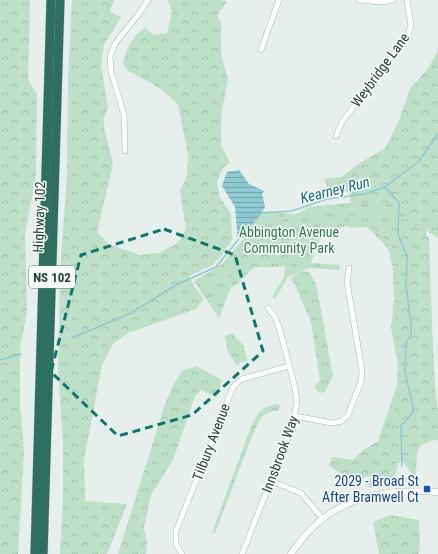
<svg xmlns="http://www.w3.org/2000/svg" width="438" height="554" font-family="'Roboto Condensed',sans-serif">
<defs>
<pattern id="grass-tufts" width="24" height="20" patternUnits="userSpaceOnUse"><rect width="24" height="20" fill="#bfe0c8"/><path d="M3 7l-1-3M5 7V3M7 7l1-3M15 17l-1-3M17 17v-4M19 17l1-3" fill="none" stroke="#a4c1ad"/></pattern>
<pattern id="forest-crowns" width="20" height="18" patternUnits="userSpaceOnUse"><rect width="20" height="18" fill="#bfe0c8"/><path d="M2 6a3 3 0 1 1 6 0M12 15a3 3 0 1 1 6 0" fill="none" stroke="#a4c1ad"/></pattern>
<pattern id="water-rules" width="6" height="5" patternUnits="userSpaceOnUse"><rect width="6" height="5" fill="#8ec9d4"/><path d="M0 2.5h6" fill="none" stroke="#74a5ad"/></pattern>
</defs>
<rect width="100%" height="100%" fill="#e6efeb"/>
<polygon fill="url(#grass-tufts)" points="385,192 438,232 438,238 426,230 436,407 418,445 416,473 417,482 404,463 398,463 393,484 368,488 378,441 397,385 398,365 391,328 394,299 393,285 393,271 389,250 365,224 328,229 317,245 311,263 339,265 339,270 309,268 288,277 275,299 272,297 284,277 285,267 260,258 231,287 219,318 194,281 222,264 247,235 249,227 261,213 269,211 298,215 308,207 351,203"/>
<g fill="url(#forest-crowns)">
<polygon points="0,0 30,0 28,80 37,94 36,175 25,234 27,311 20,349 20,405 24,450 18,554 0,554"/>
<path d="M72,0H114L110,12L121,17L104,45L101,66L108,108L104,117V127L113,164L97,232L108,244L140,255L159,253L176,244L181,239L186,228L180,191L187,176L188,155L178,104L167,94L153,84L128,71L123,64C126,50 132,35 145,28L154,35L167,33L172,12L168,0H225L226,3L217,15L221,23V54L228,79L221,117V146L230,162L222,169L217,183L220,197L231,214L232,240L220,258L211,266L189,276L194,286L204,299L196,309L128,333L113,344L102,365L84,460L85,501L127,504L107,554H60L63,497V442L58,374L60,271L67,178L68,79Z"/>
<polygon points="438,50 438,232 436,233 391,203 351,204 349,192 329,190 324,179 341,177 360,163 385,148 398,123 410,89 429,67"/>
<polygon points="306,209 314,219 298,240 288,260 281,267 255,267 233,288 231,278 241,255 259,232"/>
<polygon points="363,212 392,212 413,223 429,238 434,378 438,412 438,440 430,441 420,446 411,468 405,461 397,462 389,473 364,477 357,484 328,465 333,457 353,460 362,451 380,440 390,425 401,389 400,363 396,332 394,270 389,247 373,228 362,227 351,228 341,222 348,217"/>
<polygon points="299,271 309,272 316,283 333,376 325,392 319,393 314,387 320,381 311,322 295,285 291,279"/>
<polygon points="232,333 244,346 247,361 241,362 237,366 228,352 225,336"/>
<polygon points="196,366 222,380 217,397 201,390 195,396 173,460 151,495 144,528 147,542 146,554 118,554 165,404 174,383 183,370"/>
<path d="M279,404L280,407L278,411H271L263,416L257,425L248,447L215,533H212L250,429C258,413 260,406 279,404Z"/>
<polygon points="390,515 419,520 420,546 419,554 379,554 373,522"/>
</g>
<polygon fill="url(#water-rules)" points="239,170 249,184 264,191 262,194 265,207 259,217 249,227 247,235 238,240 235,207 222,186 227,172"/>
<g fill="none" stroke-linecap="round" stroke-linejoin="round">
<g stroke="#8ec9d4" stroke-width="1.5">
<polyline points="385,187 399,203 398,234 407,256 406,285 411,324 411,335 406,343 405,372 414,411 401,426 402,466"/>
<polyline points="261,213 292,211 327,199 365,194 385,187 419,161 438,134"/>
<polyline points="72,338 131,313 176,285 216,267 238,240"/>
<polyline points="0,360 21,354"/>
</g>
<defs>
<g id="minor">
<polyline points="359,0 382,2 393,0"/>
<polyline points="261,50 279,0"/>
<polyline points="336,136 342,122 408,35 411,25 407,0"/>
<polyline points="125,151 124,115 111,71 110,56 116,42 138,15 148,0"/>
<polyline points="295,416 332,423 342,421 348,415 361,382 362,370 347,282 349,268"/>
<polyline points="271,481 301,493 322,518"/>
<polyline points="182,554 176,544 176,531 233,387 242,379 289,366"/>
<polyline points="242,554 293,424 297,401 295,388 280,330 275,317 268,308"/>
</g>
<path id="tertiary" d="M291,554C327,499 376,488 438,492"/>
<g id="motorway">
<polyline points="35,554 51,0"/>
<polyline points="43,554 60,0"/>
</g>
</defs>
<use href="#minor" stroke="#a8b8b2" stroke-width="6"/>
<use href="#tertiary" stroke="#a8b8b2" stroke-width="7"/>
<use href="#motorway" stroke="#c2cac8" stroke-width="10"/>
<use href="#minor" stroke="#fff" stroke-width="5"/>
<use href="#tertiary" stroke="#fff" stroke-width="6"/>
<use href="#motorway" stroke="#2f6f62" stroke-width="9"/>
</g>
<path fill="none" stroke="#0f766e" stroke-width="3" stroke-dasharray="8 5" stroke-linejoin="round" d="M164,229L235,255L263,351L192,415L118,436L51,372L81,255Z"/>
<rect fill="#1a4fb4" stroke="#f7fbf9" stroke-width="1.5" x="423" y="485" width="8" height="8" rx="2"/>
<g text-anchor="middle" stroke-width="3" stroke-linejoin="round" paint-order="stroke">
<rect fill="#f7fbf9" stroke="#637a73" stroke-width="1" x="29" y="266" width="46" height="22" rx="3"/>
<g font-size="13" font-weight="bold" fill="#24423a">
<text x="52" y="282">NS 102</text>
</g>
<g font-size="14" fill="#24423a" stroke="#f7fbf9">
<text transform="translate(380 70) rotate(-54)" y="5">Weybridge Lane</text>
<text transform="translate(39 217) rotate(-88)" y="5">Highway 102</text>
<text transform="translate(211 442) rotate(-69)" y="5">Tilbury Avenue</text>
<text transform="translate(280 454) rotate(-70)" y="5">Innsbrook Way</text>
</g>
<g font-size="14" fill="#2d7a4b" stroke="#f7fbf9">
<text x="289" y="237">Abbington Avenue<tspan x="289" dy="16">Community Park</tspan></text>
</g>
<g font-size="14" fill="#164399" stroke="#f7fbf9" text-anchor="end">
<text x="419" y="486">2029 - Broad St<tspan x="419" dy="16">After Bramwell Ct</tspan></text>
</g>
<g font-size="15" font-style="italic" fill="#1c6f80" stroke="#f7fbf9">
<text transform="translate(335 190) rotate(-14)" y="5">Kearney Run</text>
</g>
</g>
</svg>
